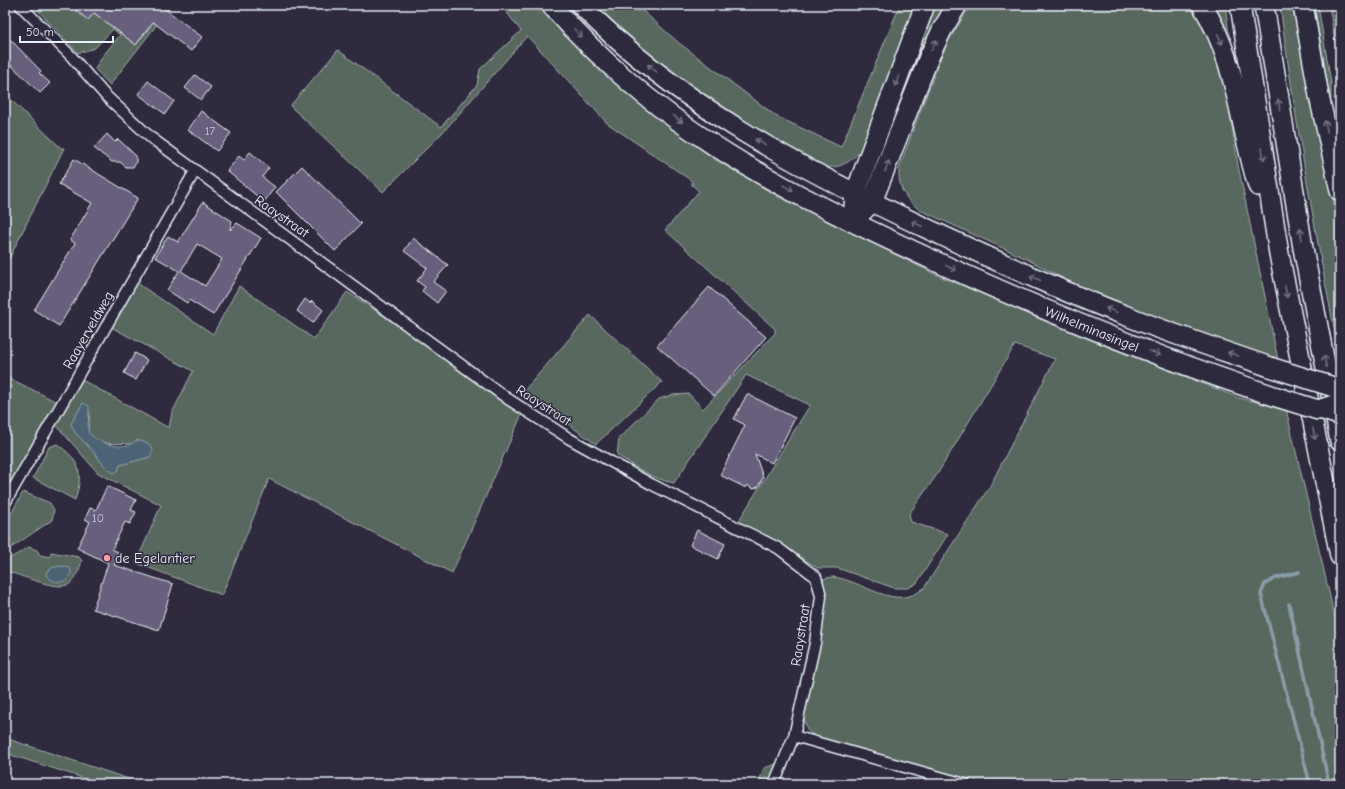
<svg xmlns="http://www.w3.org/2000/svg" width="1345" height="789" font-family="'Comic Neue',sans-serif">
<rect width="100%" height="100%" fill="#2f2a3d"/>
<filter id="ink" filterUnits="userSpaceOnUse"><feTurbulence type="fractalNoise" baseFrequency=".025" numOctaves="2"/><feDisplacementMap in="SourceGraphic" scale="8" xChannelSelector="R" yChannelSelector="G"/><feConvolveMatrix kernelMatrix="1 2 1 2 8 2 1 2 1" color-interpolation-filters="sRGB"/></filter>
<g filter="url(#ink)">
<g fill="#59685e" stroke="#a0acab" fill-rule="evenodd">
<polygon points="33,5 172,5 110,85 95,69 102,57 120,35 113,29 95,48 78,53"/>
<path d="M501,5H539L600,69L655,115L714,159L779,197L937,275L1036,317L1239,398L1286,409L1340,639V784H989L890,759L818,739L807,730L803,715L821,579C825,579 829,577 833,577C863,580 895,613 924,588L990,486L1055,359L1015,345L938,473L909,514L911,522L948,534L917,583L908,588H894L837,568H818L768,537L738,522L810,405L746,375L674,483C652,479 636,467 617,455L619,438L659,399L672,395L689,394L703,409L775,333V329L665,230L699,191L692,185V181L607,123L527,36L445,130L383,192L290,106L338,50L441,127L477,85L480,69L521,31Z"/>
<path d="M594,5H636L679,43L776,116L841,147L900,5H916L861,150C850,163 838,170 821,166L743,123L661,67Z"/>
<polygon points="933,5 949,5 892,139 886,136"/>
<path d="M971,5H1190L1207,34L1225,81L1238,165L1278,360L1143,315L1083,289L1027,259L920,210C904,198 898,188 899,168L945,46Z"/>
<polygon points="1207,5 1225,5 1233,63"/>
<path d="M1280,5H1294L1300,47L1340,231V359C1317,242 1295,123 1280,5Z"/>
<polygon points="1314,5 1318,5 1331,83 1331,104"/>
<polygon points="1329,5 1340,5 1340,73"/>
<polygon points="5,94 61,148 64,148 5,267"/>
<path d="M137,283L213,334L239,286L314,339L347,292L384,316L522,414L452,573L269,479L222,595L136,563L161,505L98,473L56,425L82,380L169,428L172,413L193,371L111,327ZM83,403L90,413L88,432C103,448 113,442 132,444C137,445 145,453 150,457L120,465L114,473C103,467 100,459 92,450C84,441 75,436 71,424Z"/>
<polygon points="590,315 662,382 596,444 523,392"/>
<polygon points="5,376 57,402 5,495"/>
<path d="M57,444C80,460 84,473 75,500L33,478L49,447Z"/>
<polygon points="23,492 50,503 54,510 52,520 5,552 5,525"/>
<path d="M29,547L37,550L40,555L50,557L51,552L79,557L82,561C80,568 75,581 68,585C55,590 20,575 6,571L5,562L7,560Z"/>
<polygon points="5,738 144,784 102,784 5,753"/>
<polygon points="776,764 769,784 758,784 764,768"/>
</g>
<g fill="#4b6474" stroke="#8a9ca9">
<path d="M83,403L89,406L88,432C99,444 124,452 137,440L148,443L153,449L150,457L120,465L118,471L114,473C103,467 100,459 92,450C84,441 75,436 71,424Z"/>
<path d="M62,566L70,568L71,573L66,581C58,583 53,582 46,576L47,571L54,567Z"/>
</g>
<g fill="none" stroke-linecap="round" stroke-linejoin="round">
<g stroke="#8a9ca9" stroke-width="3.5">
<polyline points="1299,572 1276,578 1265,584 1261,594 1310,784"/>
<polyline points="1289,604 1329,784"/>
</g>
</g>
<g fill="#685f7c" stroke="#e8f1f8" fill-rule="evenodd">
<polygon points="69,5 160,5 202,37 191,51 153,22 136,45 94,13 88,20"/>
<polygon points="5,34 41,71 39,73 50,83 40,93 5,59"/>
<polygon points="195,75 211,87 201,100 185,88"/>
<polygon points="148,81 174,101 165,114 138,94"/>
<polygon points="201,111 231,133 217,151 188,130"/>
<polygon points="107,134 115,142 118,139 136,156 136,163 133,167 126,167 120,162 112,162 94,148"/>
<polygon points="250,152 269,168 262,177 275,187 264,202 227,171 239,156 244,160"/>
<polygon points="74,159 138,198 59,326 34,310 75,243 70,240 92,203 59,184"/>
<polygon points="302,166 361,224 335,251 276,192"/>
<path d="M203,202L232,221L230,230L237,223L261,238L213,315L189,300L187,303L167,290L179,271L155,257L168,236L178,242ZM197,244L222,259L205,286L181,271Z"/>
<polygon points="413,238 448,265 433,282 446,291 437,303 422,291 425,287 417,281 427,268 404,251"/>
<polygon points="709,287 766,337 714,396 657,346"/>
<polygon points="305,299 310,303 312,301 323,310 313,323 297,311"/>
<polygon points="135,353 147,360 136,380 124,373"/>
<polygon points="747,394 795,418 772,463 755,454 763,477 758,487 753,489 747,485 746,488 720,475 745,425 734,419"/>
<polygon points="107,486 136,500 131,510 136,512 130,524 125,522 112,549 120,553 114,565 173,584 159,630 93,609 108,563 77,548 90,522 85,519 90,508 96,510"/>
<polygon points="697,530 725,544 718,559 690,545"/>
</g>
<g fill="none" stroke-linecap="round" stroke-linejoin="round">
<defs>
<g id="street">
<polyline points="20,5 71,56 105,95 150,137 508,399 570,439 651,484 778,548 816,577 821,596 815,643 794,736 774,784"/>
<polyline points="5,503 195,171"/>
<polyline points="794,736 965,784"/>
</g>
<g id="highway">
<path d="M551,5C575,32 601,58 629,82C721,162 837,216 948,267C1056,316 1167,361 1280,398"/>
<path d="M581,5C678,105 805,171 930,230C997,261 1063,292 1132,318C1177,336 1224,351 1270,367"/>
<path d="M1202,5C1237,60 1239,125 1258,186"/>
<polyline points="1240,5 1279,254 1340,556"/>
<polyline points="1264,5 1303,248 1340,441"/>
<polyline points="1303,5 1319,96 1340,191"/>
<polyline points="854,207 855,194 925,5"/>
<polyline points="862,212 872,202 929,57 942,30 957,5"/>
</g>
</defs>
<use href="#street" stroke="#e8f1f8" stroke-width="13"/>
<use href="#highway" stroke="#e8f1f8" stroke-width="22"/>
<use href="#street" stroke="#2f2a3d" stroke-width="10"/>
<use href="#highway" stroke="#2f2a3d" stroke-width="19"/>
<defs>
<polyline id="primary-bridge" points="1318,410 1340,417"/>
<g id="highway-bridge">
<polyline points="1270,367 1340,389"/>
<polyline points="1280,398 1318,410 1340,403"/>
</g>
</defs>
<use href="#primary-bridge" stroke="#e8f1f8" stroke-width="19" stroke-linecap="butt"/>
<use href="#highway-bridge" stroke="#e8f1f8" stroke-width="22" stroke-linecap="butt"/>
<use href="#primary-bridge" stroke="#2f2a3d" stroke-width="16"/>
<use href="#highway-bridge" stroke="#2f2a3d" stroke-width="19"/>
</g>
<defs><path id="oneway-shaft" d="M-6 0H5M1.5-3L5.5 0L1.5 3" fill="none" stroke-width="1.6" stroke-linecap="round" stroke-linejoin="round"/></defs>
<g stroke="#70707e">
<use href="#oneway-shaft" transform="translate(578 33) rotate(45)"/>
<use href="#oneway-shaft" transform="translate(1220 39) rotate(68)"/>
<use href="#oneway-shaft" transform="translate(934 45) rotate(-64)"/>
<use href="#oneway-shaft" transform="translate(652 68) rotate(-140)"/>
<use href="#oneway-shaft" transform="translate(897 81) rotate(111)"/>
<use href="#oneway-shaft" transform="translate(1279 105) rotate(-99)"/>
<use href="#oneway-shaft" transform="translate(678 119) rotate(37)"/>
<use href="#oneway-shaft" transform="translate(1326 126) rotate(-102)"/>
<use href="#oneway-shaft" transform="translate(760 142) rotate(-151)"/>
<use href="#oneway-shaft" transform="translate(1263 154) rotate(81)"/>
<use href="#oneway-shaft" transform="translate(887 166) rotate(-70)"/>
<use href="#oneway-shaft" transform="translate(788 188) rotate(29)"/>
<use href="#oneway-shaft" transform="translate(917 224) rotate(-155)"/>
<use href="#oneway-shaft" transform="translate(1301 234) rotate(-99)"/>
<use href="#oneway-shaft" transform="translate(951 268) rotate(25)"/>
<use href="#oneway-shaft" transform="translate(1035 278) rotate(-156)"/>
<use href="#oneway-shaft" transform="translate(1286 292) rotate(79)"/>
<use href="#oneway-shaft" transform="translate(1111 310) rotate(-158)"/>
<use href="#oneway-shaft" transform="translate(1155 353) rotate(20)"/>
<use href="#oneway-shaft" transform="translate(1233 354) rotate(-161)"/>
<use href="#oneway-shaft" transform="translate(1325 361) rotate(-101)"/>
<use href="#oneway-shaft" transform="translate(1314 434) rotate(79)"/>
</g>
</g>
<circle fill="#ff9aa2" stroke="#2f2a3d" stroke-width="1.5" cx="107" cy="558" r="4"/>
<g text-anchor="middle" stroke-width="3" stroke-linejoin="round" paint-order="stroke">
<g font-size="12" fill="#c8ccd9">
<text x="210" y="135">17</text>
<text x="98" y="522">10</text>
</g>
<g font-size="14" fill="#e8f1f8" stroke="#2f2a3d">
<text transform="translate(282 216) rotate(35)" y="5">Raaystraat</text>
<text transform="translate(1092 329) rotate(22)" y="5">Wilhelminasingel</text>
<text transform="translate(88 330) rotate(-60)" y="5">Raayerveldweg</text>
<text transform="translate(544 405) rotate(33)" y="5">Raaystraat</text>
<text transform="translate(800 635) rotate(-81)" y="5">Raaystraat</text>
</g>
<g font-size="14" fill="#e8f1f8" stroke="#2f2a3d" text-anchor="start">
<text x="115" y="563">de Egelantier</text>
</g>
</g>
<rect width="1345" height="789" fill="none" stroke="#2f2a3d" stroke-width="20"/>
<rect x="10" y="10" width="1325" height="769" fill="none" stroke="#e8f1f8" stroke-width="1.5" filter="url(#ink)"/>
<path d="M20 36v6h93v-6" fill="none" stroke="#e8f1f8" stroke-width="2"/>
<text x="26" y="36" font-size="12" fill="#e8f1f8" stroke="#2f2a3d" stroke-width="3" paint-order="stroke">50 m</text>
</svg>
